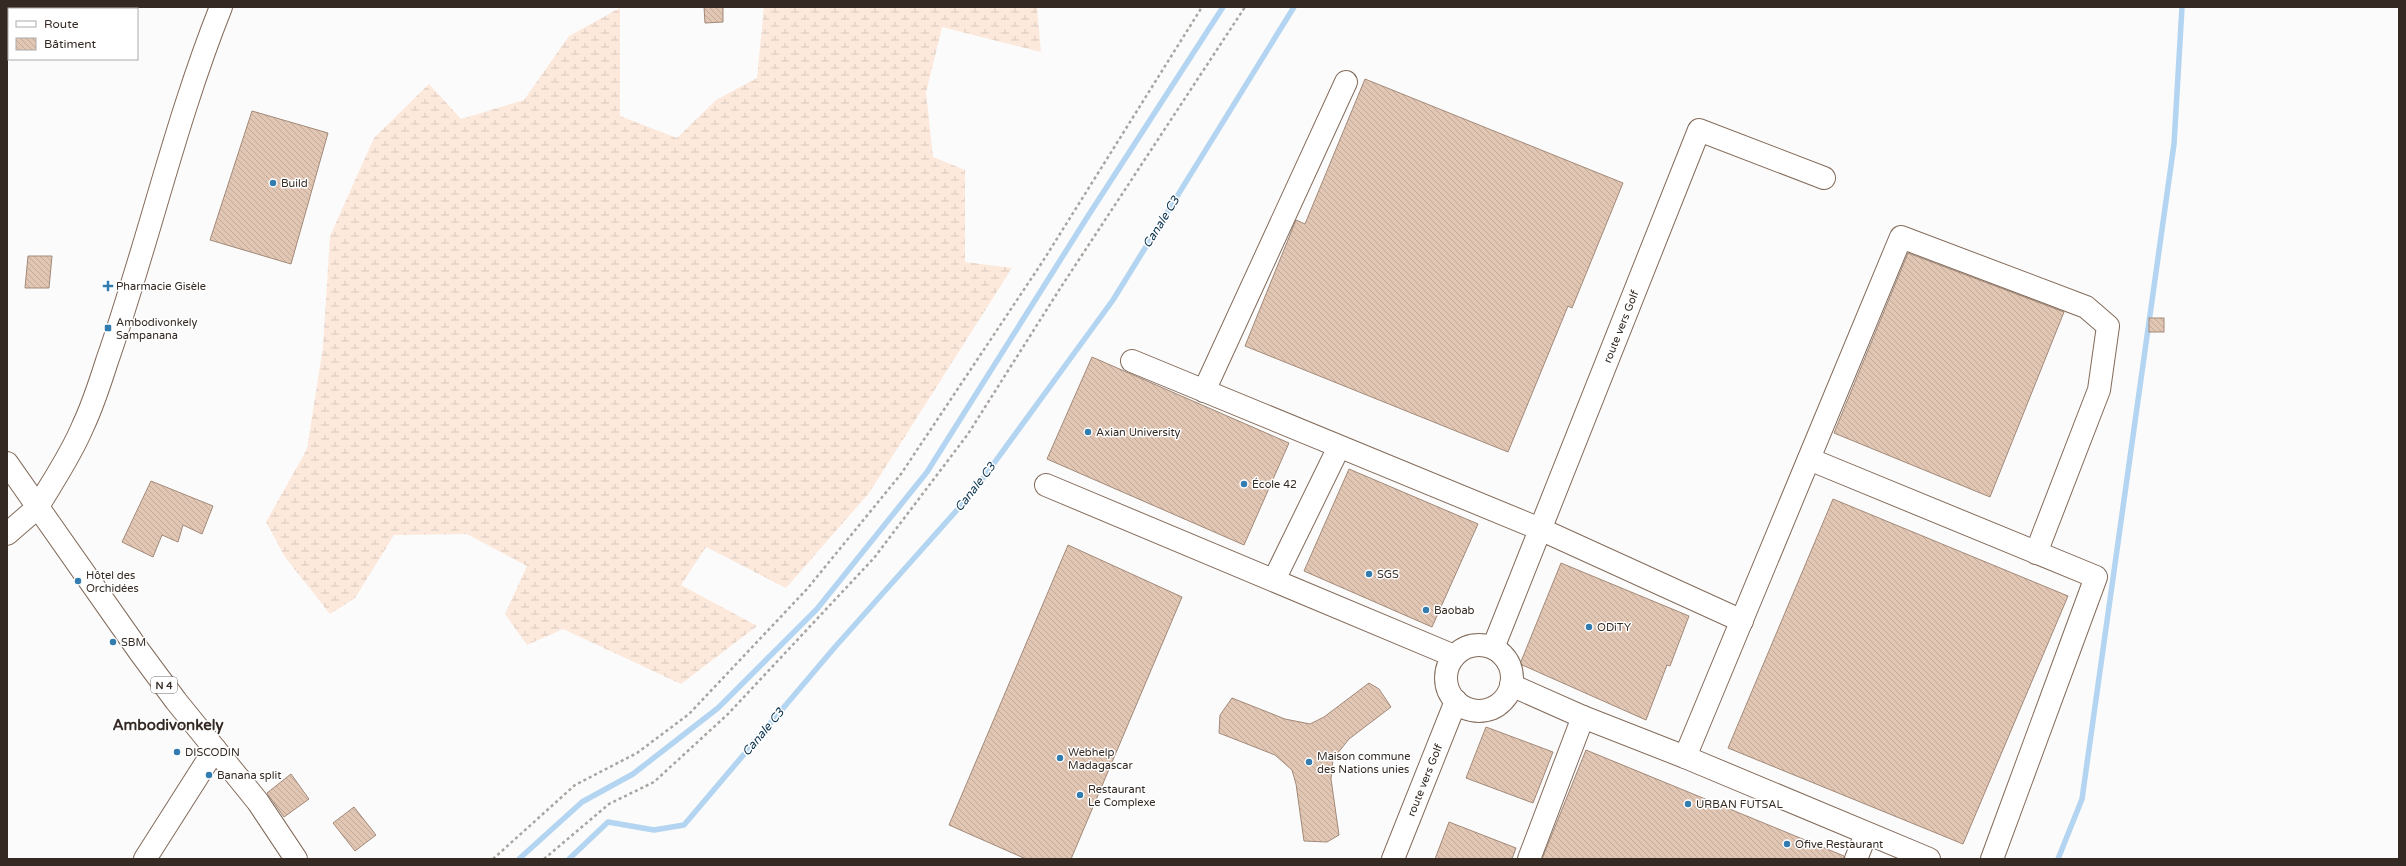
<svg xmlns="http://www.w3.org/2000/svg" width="2406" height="866" font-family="'Varela Round',sans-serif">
<defs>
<pattern id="wetland-marsh" width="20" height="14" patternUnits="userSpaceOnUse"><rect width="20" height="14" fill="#fce9dc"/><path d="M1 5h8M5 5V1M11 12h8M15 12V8" fill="none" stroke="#d9c8bc"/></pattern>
<pattern id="building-back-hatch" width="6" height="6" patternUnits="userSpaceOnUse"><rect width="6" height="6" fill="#e2c6b4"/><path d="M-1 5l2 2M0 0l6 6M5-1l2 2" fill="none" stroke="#c2aa9a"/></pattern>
</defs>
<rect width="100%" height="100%" fill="#fbfbfb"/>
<polygon fill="url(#wetland-marsh)" points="764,7 1037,7 1041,52 942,27 926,93 933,157 965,170 965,262 1012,268 869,493 786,588 706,547 681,585 757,626 681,684 563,629 527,645 505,614 527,566 467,534 394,535 355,598 330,614 285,557 266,522 307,449 323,347 330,236 374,138 429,84 461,119 524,100 569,36 620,8 620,116 677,138 716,100 757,78"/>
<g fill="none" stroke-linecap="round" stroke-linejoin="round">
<g stroke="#b3d5f1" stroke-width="5.5">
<polyline points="519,859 582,802 633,774 718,708 817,609 927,472 1088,216 1223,7"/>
<polyline points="569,859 608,822 654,830 684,825 835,647 973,492 1113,300 1294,7"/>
<polyline points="2058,859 2082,799 2174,144 2182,7"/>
</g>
</g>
<g fill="url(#building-back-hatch)" stroke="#a28978">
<polygon points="704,7 723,7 723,22 705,23"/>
<polygon points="1365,79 1623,183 1572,308 1568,306 1508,452 1245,346 1296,220 1305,224"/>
<polygon points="252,111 328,133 291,264 210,240"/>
<polygon points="1908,253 2064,312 1990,497 1834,433"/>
<polygon points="28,256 52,256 49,288 25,288"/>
<rect x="2149" y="318" width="15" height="14"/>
<polygon points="1092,357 1289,443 1244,545 1047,459"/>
<polygon points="1349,469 1478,524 1432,627 1304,571"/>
<polygon points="151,481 213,506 202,534 183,525 178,542 162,535 153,557 122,542"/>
<polygon points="1833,499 2068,596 1963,844 1728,748"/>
<polygon points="1068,545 1182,597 1071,859 1026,859 949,825"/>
<polygon points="1561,563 1689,616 1670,666 1667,665 1646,720 1520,664"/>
<polygon points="1369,683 1379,689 1391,707 1349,739 1333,759 1331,779 1339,835 1327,842 1304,841 1296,784 1292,770 1275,755 1219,733 1220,715 1232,698 1285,719 1310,724 1324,717"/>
<polygon points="1486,727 1553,752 1533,803 1466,778"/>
<polygon points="1586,750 1844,856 1844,859 1542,859"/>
<polygon points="291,774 309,799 284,817 267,793"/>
<polygon points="354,807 376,835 355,851 333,823"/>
<polygon points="1449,822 1516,848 1512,859 1435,859"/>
</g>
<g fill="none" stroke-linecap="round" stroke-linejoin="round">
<defs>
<g id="minor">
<polyline points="1132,361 1540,529 1742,621"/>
<polyline points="1204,391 1346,82"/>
<polyline points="1809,459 2096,577 1992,859"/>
<polyline points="1046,485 1454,656"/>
<polyline points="7,534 37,508"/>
<polyline points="1274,580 1339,447"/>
<circle cx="1479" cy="678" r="33"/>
<path id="s1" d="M1493,648L1699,130L1824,178"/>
<polyline points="1511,685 1583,717 1685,757 1929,859"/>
<polyline points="1685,757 1901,237 2086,307 2108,326 2099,390 2036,553"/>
<polyline points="145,859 215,749"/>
<path id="s2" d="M1393,859L1456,701"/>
<polyline points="1529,859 1583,717"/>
<polyline points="1856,859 1866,834"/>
</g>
<g id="major">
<polyline points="7,463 139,651 176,701 258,802 296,859"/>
<path d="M37,508C53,481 71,455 83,426C93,405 100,383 107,361C148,244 175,122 221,7"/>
</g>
</defs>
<use href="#minor" stroke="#836b5b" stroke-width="24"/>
<use href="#major" stroke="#836b5b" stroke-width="24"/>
<g stroke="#a8a4a1" stroke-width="2.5" stroke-dasharray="3 3" stroke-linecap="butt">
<polyline points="493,859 575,785 637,753 689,714 807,589 901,474 1043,261 1202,7"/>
<polyline points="544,859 609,804 654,782 728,714 874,558 968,434 1061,287 1245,7"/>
</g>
<use href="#minor" stroke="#fff" stroke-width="22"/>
<use href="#major" stroke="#fff" stroke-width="22"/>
</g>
<g fill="#337cb0" stroke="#fff" stroke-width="1.5">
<circle cx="273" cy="183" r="4"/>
<path d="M106 280h4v4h4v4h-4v4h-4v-4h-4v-4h4z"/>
<rect x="104" y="324" width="8" height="8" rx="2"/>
<circle cx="1088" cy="432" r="4"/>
<circle cx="1244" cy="484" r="4"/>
<circle cx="1369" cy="574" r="4"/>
<circle cx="78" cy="581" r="4"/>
<circle cx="1426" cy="610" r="4"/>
<circle cx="1589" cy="627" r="4"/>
<circle cx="113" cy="642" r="4"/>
<circle cx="177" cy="752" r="4"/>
<circle cx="1060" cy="758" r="4"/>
<circle cx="1309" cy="762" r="4"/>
<circle cx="209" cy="775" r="4"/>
<circle cx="1080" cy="795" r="4"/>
<circle cx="1688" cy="804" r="4"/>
<circle cx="1787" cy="844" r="4"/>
</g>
<g text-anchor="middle" stroke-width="3" stroke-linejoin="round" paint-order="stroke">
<rect fill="#fff" stroke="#716a65" stroke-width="1" x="151" y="677" width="26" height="16" rx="3"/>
<g font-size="10" font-weight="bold" fill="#342a23">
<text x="164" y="689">N 4</text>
</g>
<g font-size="11" fill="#342a23" stroke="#fff" text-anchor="start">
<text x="281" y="187">Build</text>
<text x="116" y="290">Pharmacie Gisèle</text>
<text x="116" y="326">Ambodivonkely<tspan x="116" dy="13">Sampanana</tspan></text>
<text x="1096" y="436">Axian University</text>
<text x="1252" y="488">École 42</text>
<text x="1377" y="578">SGS</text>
<text x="86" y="579">Hôtel des<tspan x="86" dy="13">Orchidées</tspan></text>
<text x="1434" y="614">Baobab</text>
<text x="1597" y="631">ODiTY</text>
<text x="121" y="646">SBM</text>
<text x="185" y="756">DISCODIN</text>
<text x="1068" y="756">Webhelp<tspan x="1068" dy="13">Madagascar</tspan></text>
<text x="1317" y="760">Maison commune<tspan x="1317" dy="13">des Nations unies</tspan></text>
<text x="217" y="779">Banana split</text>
<text x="1088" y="793">Restaurant<tspan x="1088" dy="13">Le Complexe</tspan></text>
<text x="1696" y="808">URBAN FUTSAL</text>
<text x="1795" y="848">Ofive Restaurant</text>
</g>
<g font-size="11" fill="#342a23" stroke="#fff">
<text dy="4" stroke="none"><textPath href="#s1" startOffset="346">route vers Golf</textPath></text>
<text dy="4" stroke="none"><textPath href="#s2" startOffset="85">route vers Golf</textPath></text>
</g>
<g font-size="12" font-style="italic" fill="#08324d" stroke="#fff">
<text transform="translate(1161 222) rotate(-58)" y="4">Canale C3</text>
<text transform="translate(975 487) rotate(-52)" y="4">Canale C3</text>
<text transform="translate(763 732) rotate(-50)" y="4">Canale C3</text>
</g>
<g font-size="15" font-weight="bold" fill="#342a23" stroke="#fff">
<text x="168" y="730">Ambodivonkely</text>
</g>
</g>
<rect width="2406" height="866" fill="none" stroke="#342a23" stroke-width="16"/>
<rect x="8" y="8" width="130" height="52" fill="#ffffff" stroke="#aeaaa7"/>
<rect x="16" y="21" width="20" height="6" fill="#ffffff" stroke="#aeaaa7"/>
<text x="44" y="28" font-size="12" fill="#342a23">Route</text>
<rect x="16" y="38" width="20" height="12" fill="url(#building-back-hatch)" stroke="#aeaaa7"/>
<text x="44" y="48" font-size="12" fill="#342a23">Bâtiment</text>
</svg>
